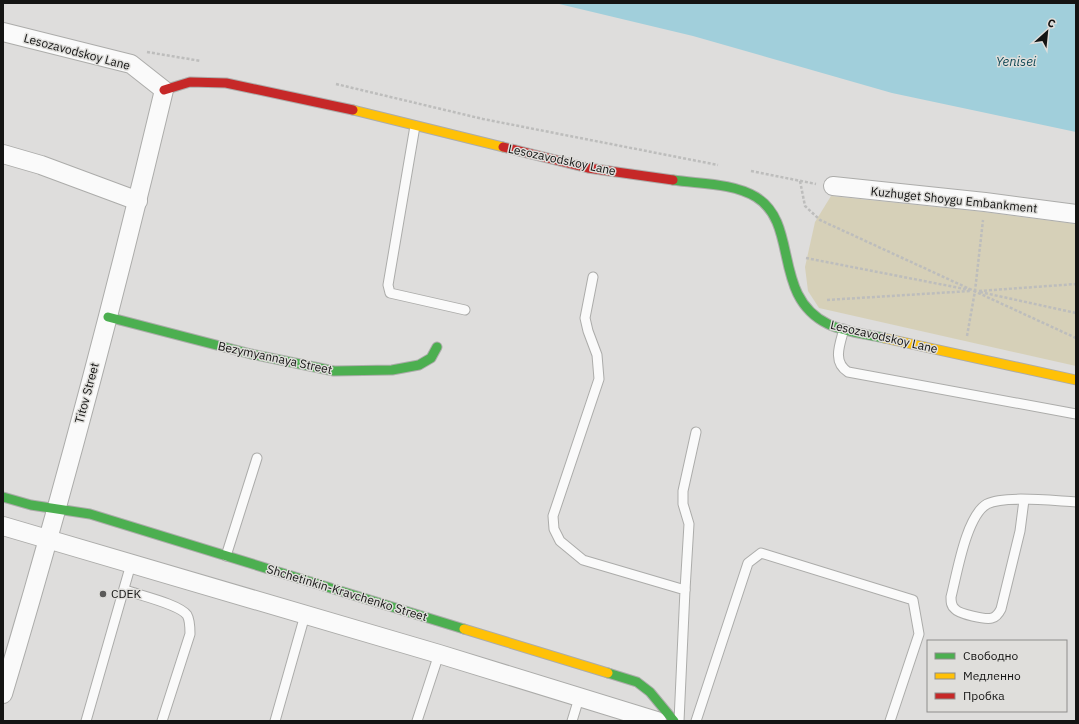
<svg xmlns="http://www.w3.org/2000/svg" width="1079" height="724" font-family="'IBM Plex Sans',sans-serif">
<rect width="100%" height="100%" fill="#dedddc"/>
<polygon fill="#d6d0b8" points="831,196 984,212 1076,224 1076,366 819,308 808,291 805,267 815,222"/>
<polygon fill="#a1cfdb" points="555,3 1076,3 1076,132 892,93 693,36"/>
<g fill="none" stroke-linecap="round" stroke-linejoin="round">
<defs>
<g id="lane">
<polyline points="415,126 388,285 390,293 465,310"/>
<polyline points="593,277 585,318 588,331 597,355 599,379 553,516 554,529 560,541 583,560 685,590 679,721"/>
<path d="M844,329C840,344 832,362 848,372L1076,414"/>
<path d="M1024,500L1020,531L1001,609C999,613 996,617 992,618C986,620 959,614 955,609C951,606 951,602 951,597C957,574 966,516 987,504C1004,495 1055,501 1076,502"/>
<polyline points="226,556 257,458"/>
<path d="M125,590C138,595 179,604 187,615C190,620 190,627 190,634L162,721"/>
<polyline points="685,590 689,524 683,504 683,491 696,432"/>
<polyline points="86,721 131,564"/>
<polyline points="275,721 305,615"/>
<polyline points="417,721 439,654"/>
<polyline points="572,721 579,698"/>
<polyline points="696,721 748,563 761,553 913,600 919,634 890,721"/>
</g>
<g id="street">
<path d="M3,32L131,64L164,90C116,292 63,494 3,694"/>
<polyline points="3,154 41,165 138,201"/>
<polyline points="833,186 985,202 1076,214"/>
<polyline points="3,526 439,654 657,721"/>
</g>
<g id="fast">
<path d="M673,180C700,184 733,183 756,197C800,224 771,296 828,324C844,332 866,334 884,338"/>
<polyline points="108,317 251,354 334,371 392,370 419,365 431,358 437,347"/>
<polyline points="3,497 31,505 90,514 464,629"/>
<polyline points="608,673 637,682 650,692 674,721"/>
</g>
<g id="slow">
<polyline points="353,110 503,147"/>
<polyline points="884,338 1076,380"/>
<polyline points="464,629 608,673"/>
</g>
<g id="jam">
<polyline points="164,90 190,82 226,83 353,110"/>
<polyline points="503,147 588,168 673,180"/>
</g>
</defs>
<use href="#lane" stroke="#acacaa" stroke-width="11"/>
<use href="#street" stroke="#acacaa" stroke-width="20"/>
<use href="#fast" stroke="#acacaa" stroke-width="11"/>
<use href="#slow" stroke="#acacaa" stroke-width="11"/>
<use href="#jam" stroke="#acacaa" stroke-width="11"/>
<g stroke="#bdbdbc" stroke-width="2.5" stroke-dasharray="3 2" stroke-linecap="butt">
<polyline points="147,52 201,61"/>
<polyline points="336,84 483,119 718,165"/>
<polyline points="751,171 816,184"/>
<polyline points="800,181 805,206 820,220 1076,338"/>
<polyline points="806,258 970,290"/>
<polyline points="979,291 1076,284"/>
<polyline points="980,292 1076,313"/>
<polyline points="827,300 970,291"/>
<polyline points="967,336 975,291 983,220"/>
</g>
<use href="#lane" stroke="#fafafa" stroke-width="9"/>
<use href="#street" stroke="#fafafa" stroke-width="18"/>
<use href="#fast" stroke="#4caf50" stroke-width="9"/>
<use href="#slow" stroke="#ffc107" stroke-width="9"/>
<use href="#jam" stroke="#c62828" stroke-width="9"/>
</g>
<circle fill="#5b5a59" stroke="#dfdedb" stroke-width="1.5" cx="103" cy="594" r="4"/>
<g text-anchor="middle" stroke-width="3" stroke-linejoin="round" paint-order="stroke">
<g font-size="12" fill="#141413" stroke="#dfdedb">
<text transform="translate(77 52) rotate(15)" y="4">Lesozavodskoy Lane</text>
<text transform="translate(562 160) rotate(12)" y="4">Lesozavodskoy Lane</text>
<text transform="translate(954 200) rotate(6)" y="4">Kuzhuget Shoygu Embankment</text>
<text transform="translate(884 337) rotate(13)" y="4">Lesozavodskoy Lane</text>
<text transform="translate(275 358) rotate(12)" y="4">Bezymyannaya Street</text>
<text transform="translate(87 393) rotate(-75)" y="4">Titov Street</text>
<text transform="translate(347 593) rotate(17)" y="4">Shchetinkin-Kravchenko Street</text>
</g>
<g font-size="12" fill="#141413" stroke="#dfdedb" text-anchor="start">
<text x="111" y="598">CDEK</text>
</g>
<g font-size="13" font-style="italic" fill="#134c59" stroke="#dfdedb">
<text x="1016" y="66">Yenisei</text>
</g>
</g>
<rect width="1079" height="724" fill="none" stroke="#141413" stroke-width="8"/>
<rect x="927" y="640" width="140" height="72" fill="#dfdedb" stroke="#8e8d8b"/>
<rect x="935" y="653" width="20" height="6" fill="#4caf50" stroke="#8e8d8b"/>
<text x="963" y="660" font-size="12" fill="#141413">Свободно</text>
<rect x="935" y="673" width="20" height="6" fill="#ffc107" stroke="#8e8d8b"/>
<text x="963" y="680" font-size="12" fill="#141413">Медленно</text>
<rect x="935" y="693" width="20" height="6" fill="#c62828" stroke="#8e8d8b"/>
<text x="963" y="700" font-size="12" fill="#141413">Пробка</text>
<g transform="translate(1047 32) rotate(27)" stroke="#dfdedb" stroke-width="3" paint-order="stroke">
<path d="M0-3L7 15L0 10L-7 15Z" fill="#141413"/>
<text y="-6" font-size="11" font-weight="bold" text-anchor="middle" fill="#141413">С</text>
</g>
</svg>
